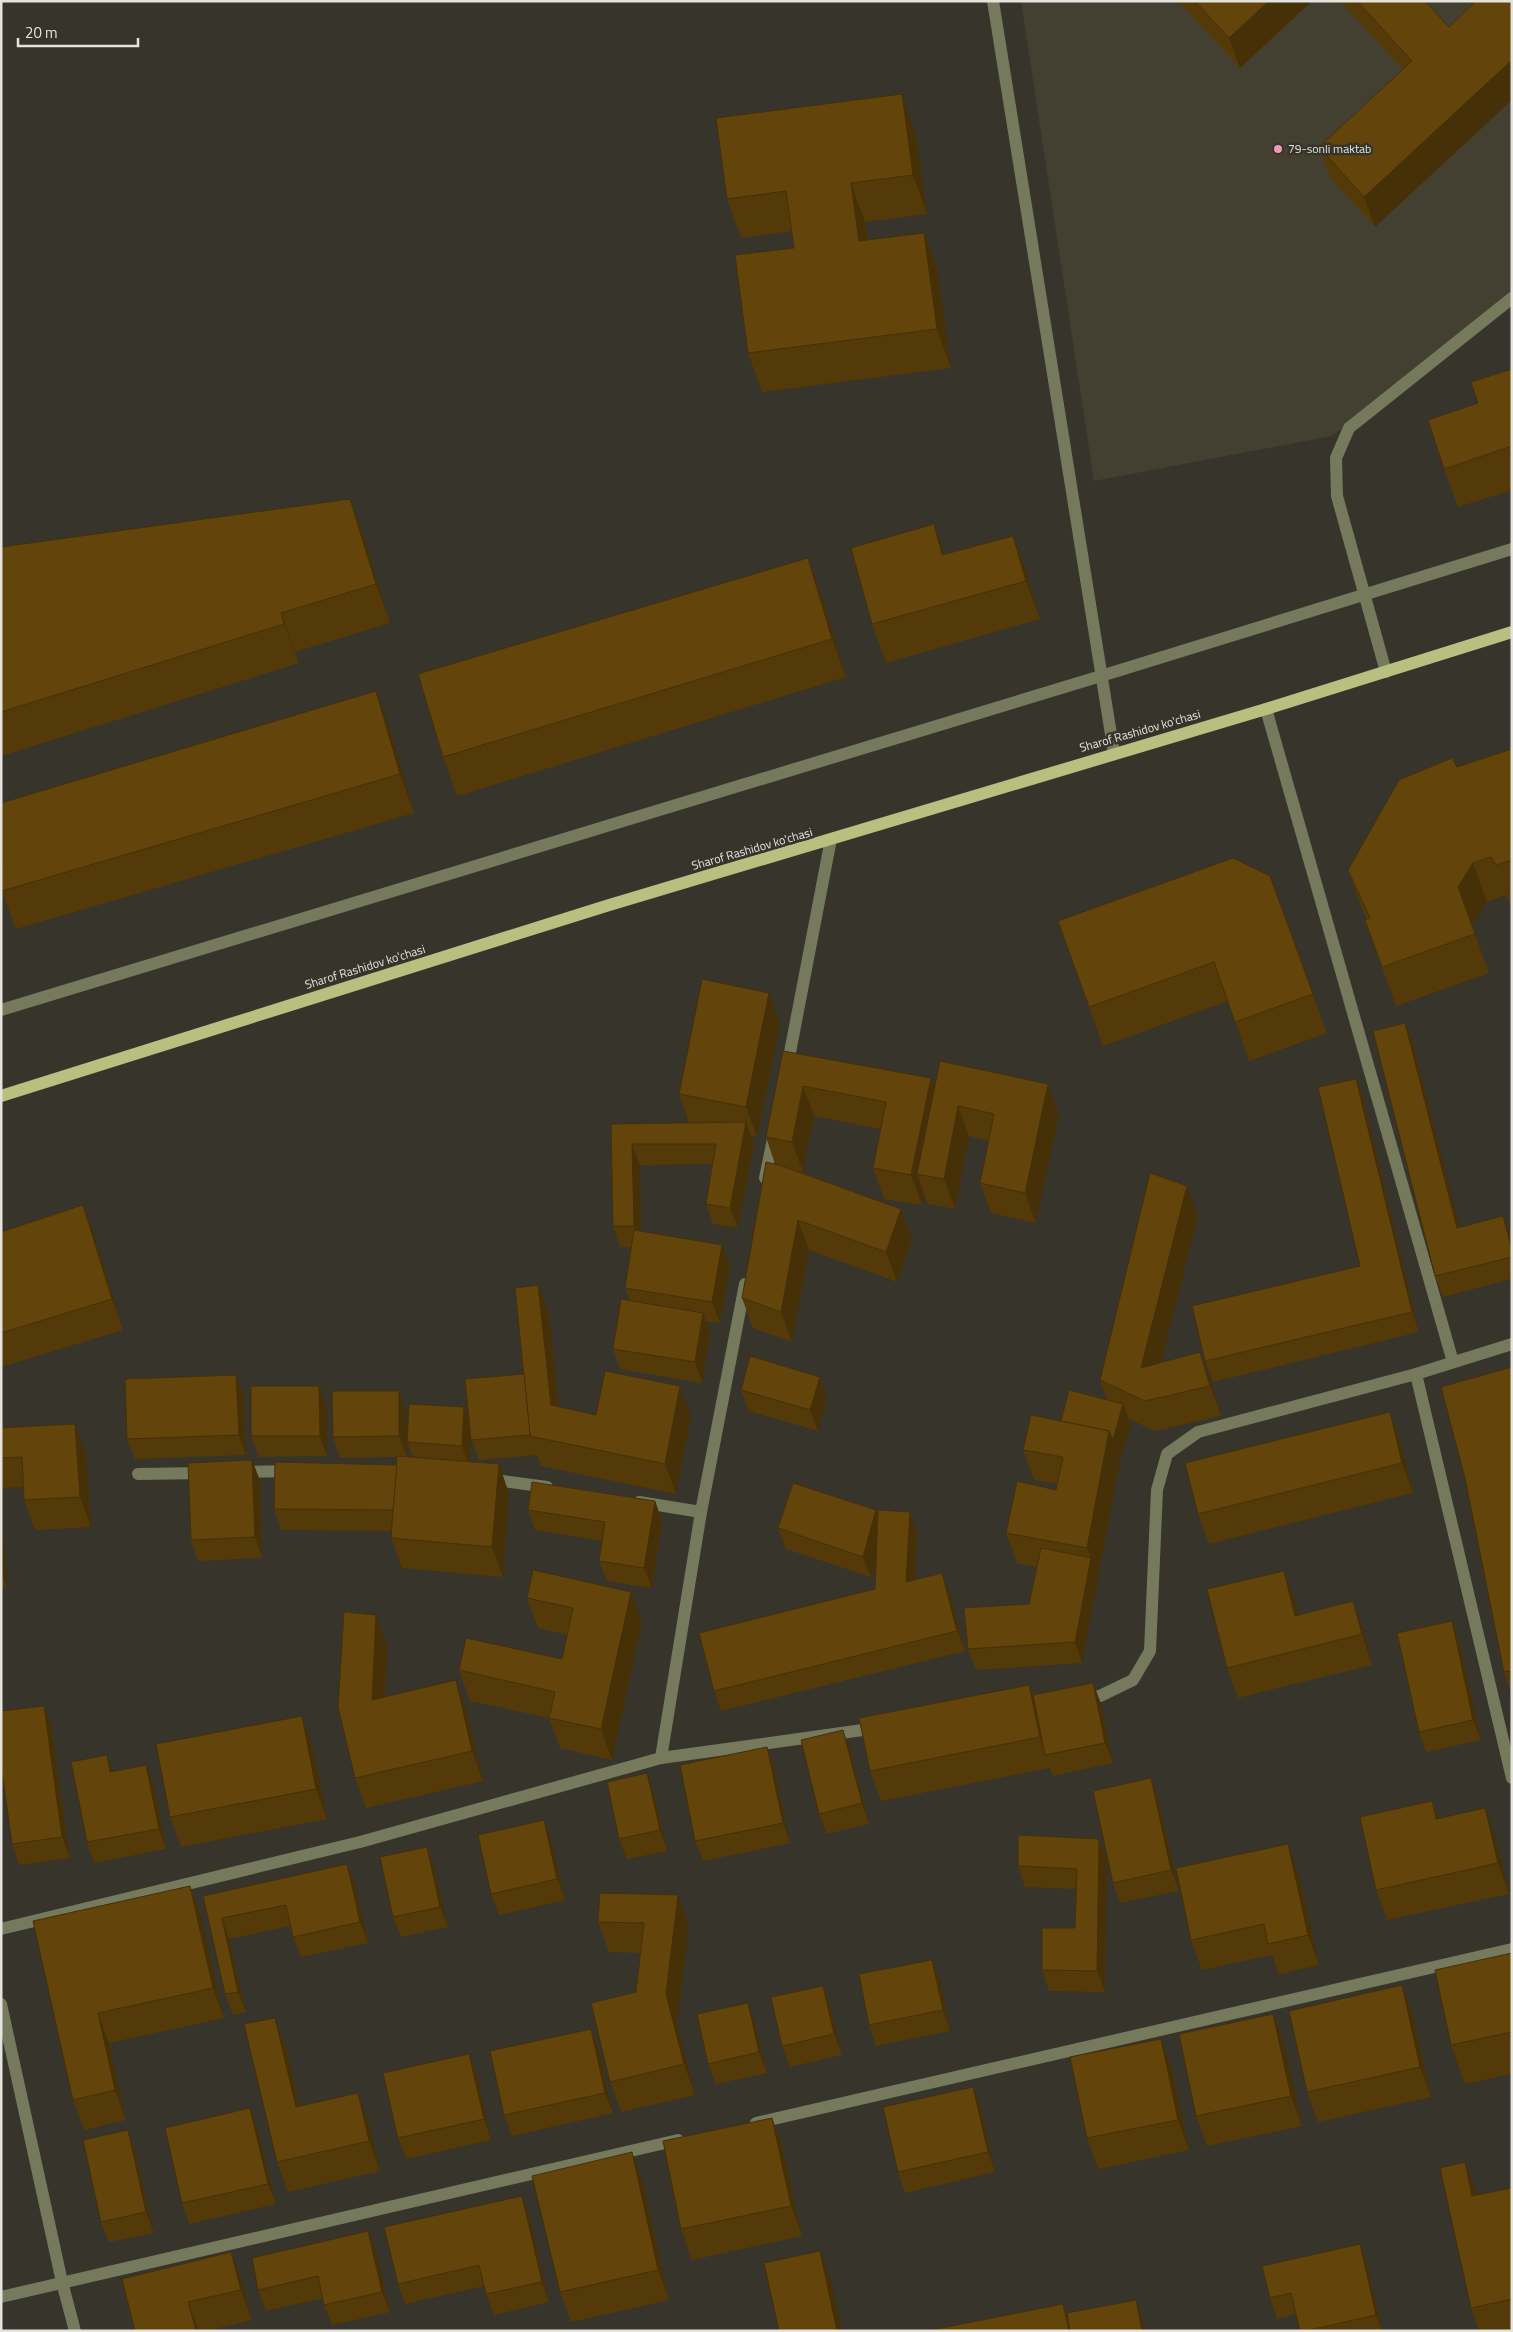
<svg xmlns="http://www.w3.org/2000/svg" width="1513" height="2332" font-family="'Titillium Web',sans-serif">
<rect width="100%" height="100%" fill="#36342b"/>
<polygon fill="#444031" points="1021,1 1512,1 1512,297 1332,436 1094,481"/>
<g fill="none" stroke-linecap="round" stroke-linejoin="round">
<g stroke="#767a5c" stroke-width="12">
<polyline points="993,1 1114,753"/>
<polyline points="1386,672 1337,496 1336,458 1349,428 1512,298"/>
<polyline points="1266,709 1453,1362"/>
<polyline points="1,1010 1101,676 1512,549"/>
<polyline points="787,1068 831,839"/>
<polyline points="765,1178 774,1134"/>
<polyline points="1416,1374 1512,1778"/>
<polyline points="241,1472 291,1471"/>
<polyline points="138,1474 206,1473"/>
<polyline points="488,1479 547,1487"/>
<polyline points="639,1502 701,1512"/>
<polyline points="1083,1699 1100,1696 1133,1680 1150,1651 1157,1490 1167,1454 1198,1432 1416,1374 1512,1344"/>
<polyline points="661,1758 701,1512 745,1284"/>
<polyline points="1,1929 360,1842 661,1758 877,1728"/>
<polyline points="1,2004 62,2282 75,2331"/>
<polyline points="756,2123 1512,1949"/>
<polyline points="1,2297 678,2140"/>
</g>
<polyline stroke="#b8c080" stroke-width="12" points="1,1096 606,906 1266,709 1512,632"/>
</g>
<g fill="#553a09">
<polygon points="1178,1 1312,1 1240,68"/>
<polygon points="1340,1 1425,1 1375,227 1330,178 1319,147 1403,70"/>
<polygon points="916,133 927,214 865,222 868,240 924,233 938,272 951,368 762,392 748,353 794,248 792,231 741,238 727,199"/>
<polygon points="1512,369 1512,490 1458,507 1444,469 1478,403"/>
<polygon points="350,499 364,538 390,623 295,652 299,663 1,756 1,547"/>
<polygon points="934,524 945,555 1013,536 1027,574 1040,619 886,663 872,624"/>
<polygon points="822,597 846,677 457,796 443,757"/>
<polygon points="390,729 414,813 16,929 1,889"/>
<polygon points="1512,749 1512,903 1510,904 1506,895 1487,902 1472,926 1489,973 1396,1006 1365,920 1367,919 1362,909 1348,870 1457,767"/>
<polygon points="1270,876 1327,1033 1249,1061 1228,1001 1103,1046 1058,921"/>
<polygon points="780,1024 757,1137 751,1136 754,1143 738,1228 713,1224 706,1204 712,1164 640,1165 641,1231 730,1265 720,1323 705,1321 710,1334 702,1383 620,1369 613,1349 630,1301 625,1288 631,1247 620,1247 613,1226 611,1124 689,1123 679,1094"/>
<polygon points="1413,1044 1459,1227 1503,1216 1512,1242 1512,1279 1443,1297 1435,1276"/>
<polygon points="783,1051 931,1078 935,1089 1048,1084 1059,1114 1036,1223 991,1213 980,1183 989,1141 969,1136 955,1209 928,1204 924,1194 922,1205 884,1199 873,1168 881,1129 814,1116 803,1172 795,1170 901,1209 912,1239 897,1282 809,1250 792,1342 753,1328 742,1298 775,1164 766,1137"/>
<polygon points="1356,1079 1363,1099 1419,1332 1213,1382 1205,1361 1360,1266"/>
<polygon points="1198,1216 1161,1362 1211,1382 1221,1416 1155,1431 1129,1419 1131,1425 1120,1461 1082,1663 976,1670 968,1649 1029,1604 1037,1567 1017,1563 1006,1533 1056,1490 1057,1484 1034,1480 1023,1450 1061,1421 1107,1400 1100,1380"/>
<polygon points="1,1232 94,1235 123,1330 1,1367"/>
<polygon points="538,1285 549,1316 559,1407 596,1415 691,1417 676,1494 541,1466 537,1455 479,1460 471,1437 470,1462 499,1464 509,1494 503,1577 402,1568 391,1538 391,1531 281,1530 274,1509 397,1465 397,1457 340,1458 333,1437 406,1412 407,1457 413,1457 407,1442 464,1407 469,1421 524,1374"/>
<polygon points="1512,1367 1512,1695 1504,1672"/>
<polygon points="236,1375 244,1396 246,1455 135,1459 127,1439"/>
<polygon points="820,1377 827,1398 818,1431 749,1411 741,1390"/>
<polygon points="319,1386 327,1407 327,1456 259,1457 251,1436"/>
<polygon points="1390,1412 1401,1443 1413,1493 1209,1544 1198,1514"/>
<polygon points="1,1428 86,1454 91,1527 35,1530 24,1500 23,1487 1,1488"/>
<polygon points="252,1460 260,1481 262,1558 198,1561 191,1540"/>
<polygon points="1,1498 7,1587 1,1588"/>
<polygon points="655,1501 662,1521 652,1588 607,1581 599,1561 602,1541 535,1530 528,1510"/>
<polygon points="876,1510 878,1516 917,1533 915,1579 950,1593 965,1651 721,1711 714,1691 875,1589 876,1557 871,1577 786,1549 778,1528"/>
<polygon points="527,1598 642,1622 612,1760 560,1748 549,1718 470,1701 459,1670 562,1659 567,1635 538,1628"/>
<polygon points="1295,1601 1298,1615 1364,1631 1372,1665 1238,1698 1227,1668"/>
<polygon points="376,1615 387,1646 385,1697 456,1680 467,1711 483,1781 366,1808 355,1778"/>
<polygon points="1452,1621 1459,1642 1481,1740 1426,1752 1419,1732"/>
<polygon points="1093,1683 1101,1704 1113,1763 1053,1776 1050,1768 881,1801 870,1771 1029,1685 1033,1695"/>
<polygon points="44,1706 51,1726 70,1858 19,1865 12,1844"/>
<polygon points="313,1746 327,1819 181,1847 170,1817"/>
<polygon points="767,1747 774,1768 790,1843 703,1861 695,1841"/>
<polygon points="850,1750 869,1824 827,1834 819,1814"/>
<polygon points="1151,1778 1158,1799 1179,1891 1120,1903 1113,1883"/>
<polygon points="154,1785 166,1849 94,1863 87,1842"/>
<polygon points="654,1794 667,1851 627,1859 619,1839"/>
<polygon points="1432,1801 1438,1818 1496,1838 1509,1894 1387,1920 1376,1890"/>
<polygon points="1099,1839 1107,1860 1105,1992 1049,1991 1042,1970 1075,1928 1076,1889 1025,1887 1018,1866"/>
<polygon points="551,1840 565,1900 499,1915 491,1894"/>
<polygon points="427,1847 434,1868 448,1927 401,1937 393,1917"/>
<polygon points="347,1864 355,1884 368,1943 301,1957 293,1937 291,1926 229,1939 246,2012 233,2015 225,1994 203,1896"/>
<polygon points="1299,1874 1319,1965 1279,1974 1272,1955 1202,1970 1191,1940"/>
<polygon points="190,1886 201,1916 224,2018 109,2043 126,2120 84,2130 73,2100 33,1921"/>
<polygon points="600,1893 689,1926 677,2024 695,2095 621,2112 610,2082 636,1992 641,1953 609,1952 598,1922"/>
<polygon points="1512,1953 1512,2074 1465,2084 1451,2045"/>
<polygon points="940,1980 950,2031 876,2046 869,2025"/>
<polygon points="1402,1985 1413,2016 1431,2097 1318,2122 1307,2092"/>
<polygon points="823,1986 830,2006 842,2055 790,2067 782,2046"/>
<polygon points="1273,2014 1284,2044 1302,2126 1207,2146 1196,2116"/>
<polygon points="275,2018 286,2048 300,2106 369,2123 380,2171 288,2192 277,2162"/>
<polygon points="755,2024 767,2073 716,2084 708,2064"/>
<polygon points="591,2029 599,2050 613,2113 512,2136 504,2115"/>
<polygon points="469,2054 477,2075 491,2140 406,2159 398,2138"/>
<polygon points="1172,2069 1189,2150 1098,2169 1087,2138"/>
<polygon points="981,2107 995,2172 905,2193 898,2172"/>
<polygon points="772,2118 783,2148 802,2236 692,2260 681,2229"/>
<polygon points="257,2129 276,2204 189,2224 182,2203"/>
<polygon points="128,2130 135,2151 154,2233 109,2242 101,2222"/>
<polygon points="1465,2162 1477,2195 1512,2188 1512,2331 1479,2331 1471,2308"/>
<polygon points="643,2183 669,2300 571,2322 560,2292"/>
<polygon points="529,2216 549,2302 494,2315 486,2294 484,2286 405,2304 398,2284"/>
<polygon points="368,2231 376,2251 390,2312 332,2325 324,2305 323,2298 266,2311 258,2290"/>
<polygon points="1360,2244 1367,2264 1382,2331 1300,2331 1296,2314 1277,2319 1270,2298"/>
<polygon points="231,2252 242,2282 252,2320 207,2331 135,2331"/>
</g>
<g fill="#453008">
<polygon points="1269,1 1312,1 1240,68 1229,38"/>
<polygon points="1512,60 1512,100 1375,227 1364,197"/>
<polygon points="902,94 916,133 927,214 913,175"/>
<polygon points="851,183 865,222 873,280 859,241"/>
<polygon points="924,233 938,272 951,368 937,329"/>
<polygon points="350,499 364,538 390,623 376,584"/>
<polygon points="934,524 948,563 942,555"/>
<polygon points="1013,536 1027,574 1040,619 1026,581"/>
<polygon points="808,558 822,597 846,677 832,639"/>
<polygon points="281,613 295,652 299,663 284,624"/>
<polygon points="376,691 390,729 414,813 400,774"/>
<polygon points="1473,863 1487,902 1472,926 1489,973 1458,887"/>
<polygon points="769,993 780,1024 757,1137 746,1107"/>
<polygon points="1405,1023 1413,1044 1465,1248 1457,1228"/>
<polygon points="931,1078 941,1108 917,1174 924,1194 922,1205 911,1175"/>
<polygon points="1356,1079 1363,1099 1419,1332 1412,1312"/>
<polygon points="1048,1084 1059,1114 1036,1223 1025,1193"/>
<polygon points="803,1086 814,1116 803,1172 792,1142"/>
<polygon points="958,1106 969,1136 955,1209 944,1179"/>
<polygon points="746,1122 754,1143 738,1228 730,1208"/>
<polygon points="632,1144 640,1165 641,1247 634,1226"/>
<polygon points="1187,1186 1198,1216 1152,1398 1141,1368"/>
<polygon points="83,1205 94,1235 123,1330 112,1299"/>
<polygon points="901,1209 912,1239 897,1282 886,1252"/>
<polygon points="1503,1216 1510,1236 1512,1242 1512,1250"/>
<polygon points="798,1220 809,1250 792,1342 781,1312"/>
<polygon points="722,1245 730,1265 720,1323 712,1302"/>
<polygon points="538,1285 549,1316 562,1435 551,1405"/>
<polygon points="703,1313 710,1334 702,1383 695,1362"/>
<polygon points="1200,1352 1211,1382 1221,1416 1210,1386"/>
<polygon points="236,1375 244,1396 246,1455 239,1435"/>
<polygon points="820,1377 827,1398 818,1431 810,1410"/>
<polygon points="319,1386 327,1407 327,1456 320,1436"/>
<polygon points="680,1386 691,1417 676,1494 665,1464"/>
<polygon points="399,1391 406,1412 407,1457 399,1436"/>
<polygon points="1123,1404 1131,1425 1120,1461 1082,1663 1075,1642 1091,1558 1087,1548 1109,1431"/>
<polygon points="464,1407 472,1428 469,1466 462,1446"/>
<polygon points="1390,1412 1401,1443 1413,1493 1402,1463"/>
<polygon points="75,1424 86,1454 91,1527 80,1497"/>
<polygon points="252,1460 260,1481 262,1558 255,1537"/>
<polygon points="499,1464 509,1494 503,1577 492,1547"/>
<polygon points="1,1498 7,1587 1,1573"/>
<polygon points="655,1501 662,1521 652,1588 644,1568"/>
<polygon points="876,1510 883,1531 871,1577 863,1557"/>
<polygon points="910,1512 917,1533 914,1602 906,1582"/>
<polygon points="1284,1571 1295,1601 1306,1646 1295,1616"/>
<polygon points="942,1573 950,1593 965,1651 957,1631"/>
<polygon points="631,1592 642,1622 612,1760 601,1729"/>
<polygon points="1353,1601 1364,1631 1372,1665 1362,1634"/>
<polygon points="376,1615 387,1646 383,1730 372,1700"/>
<polygon points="1452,1621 1459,1642 1481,1740 1473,1720"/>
<polygon points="456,1680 467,1711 483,1781 472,1751"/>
<polygon points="1093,1683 1101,1704 1113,1763 1105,1743"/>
<polygon points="1029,1685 1040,1715 1046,1755 1040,1737"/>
<polygon points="44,1706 51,1726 70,1858 62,1837"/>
<polygon points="302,1716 313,1746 327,1819 316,1789"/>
<polygon points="843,1730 850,1750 869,1824 862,1803"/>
<polygon points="767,1747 774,1768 790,1843 783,1823"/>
<polygon points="107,1755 114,1776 110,1772"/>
<polygon points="146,1765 154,1785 166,1849 159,1829"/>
<polygon points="647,1773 654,1794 667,1851 660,1830"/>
<polygon points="1151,1778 1158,1799 1179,1891 1171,1870"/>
<polygon points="1432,1801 1443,1831 1436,1819"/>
<polygon points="1485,1808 1496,1838 1509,1894 1498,1863"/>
<polygon points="544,1820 551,1840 565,1900 557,1879"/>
<polygon points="1099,1839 1107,1860 1105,1992 1097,1971"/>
<polygon points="1288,1844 1299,1874 1319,1965 1308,1935"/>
<polygon points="427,1847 434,1868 448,1927 440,1907"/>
<polygon points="347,1864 355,1884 368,1943 360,1922"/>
<polygon points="190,1886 201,1916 224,2018 213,1988"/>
<polygon points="678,1895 689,1926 677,2024 695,2095 684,2064 666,1994"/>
<polygon points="222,1918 229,1939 246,2012 238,1992"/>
<polygon points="932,1960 940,1980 950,2031 943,2010"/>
<polygon points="1402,1985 1413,2016 1431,2097 1420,2067"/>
<polygon points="823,1986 830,2006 842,2055 834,2034"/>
<polygon points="748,2003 755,2024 767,2073 759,2052"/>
<polygon points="98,2013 109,2043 126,2120 115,2090"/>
<polygon points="1273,2014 1284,2044 1302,2126 1291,2096"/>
<polygon points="275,2018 286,2048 307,2138 296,2107"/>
<polygon points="591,2029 599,2050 613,2113 605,2093"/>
<polygon points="1161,2039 1172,2069 1189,2150 1178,2120"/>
<polygon points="469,2054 477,2075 491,2140 484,2119"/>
<polygon points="973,2087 981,2107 995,2172 988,2152"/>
<polygon points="358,2093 369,2123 380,2171 369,2141"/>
<polygon points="250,2108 257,2129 276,2204 268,2184"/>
<polygon points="772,2118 783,2148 802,2236 791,2206"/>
<polygon points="128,2130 135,2151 154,2233 146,2212"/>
<polygon points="632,2152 643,2183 669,2300 658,2270"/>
<polygon points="1465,2162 1479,2201 1472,2196"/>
<polygon points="522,2196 529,2216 549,2302 542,2282"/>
<polygon points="368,2231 376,2251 390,2312 382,2292"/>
<polygon points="1360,2244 1367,2264 1382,2331 1376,2315"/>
<polygon points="820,2251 831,2281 842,2331 837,2331"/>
<polygon points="231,2252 242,2282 252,2320 241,2290"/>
<polygon points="1136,2300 1143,2321 1145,2331 1142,2331"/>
<polygon points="188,2302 199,2331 196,2331"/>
<polygon points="1063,2304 1073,2331 1069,2331"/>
</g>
<g fill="#63440b" stroke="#453008">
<polygon points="1195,1 1269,1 1229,38"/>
<polygon points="1357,1 1425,1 1449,27 1476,1 1512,1 1512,60 1364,197 1319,147 1412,61"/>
<polygon points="902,94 913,175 851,183 859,241 924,233 937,329 748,353 735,255 794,248 786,191 727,199 716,118"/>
<polygon points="1512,369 1512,446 1444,469 1428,420 1478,403 1471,382"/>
<polygon points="350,499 376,584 281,613 284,624 1,712 1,547"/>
<polygon points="934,524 942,555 1013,536 1026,581 872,624 851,548"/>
<polygon points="808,558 832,639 443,757 418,674"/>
<polygon points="376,691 400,774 2,891 1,803"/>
<polygon points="1512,749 1512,860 1496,865 1491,857 1473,863 1458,887 1475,934 1382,967 1365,920 1370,918 1348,870 1399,780 1452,758 1457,767"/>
<polygon points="1233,858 1270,876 1313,994 1235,1022 1214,962 1089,1007 1058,921"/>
<polygon points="702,979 769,993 746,1107 679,1094"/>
<polygon points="1405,1023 1457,1228 1503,1216 1512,1250 1512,1257 1435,1276 1373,1031"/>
<polygon points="783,1051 931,1078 911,1175 873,1168 886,1102 803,1086 792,1142 766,1137"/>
<polygon points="940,1061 1048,1084 1025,1193 980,1183 994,1114 958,1106 944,1179 917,1174"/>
<polygon points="1356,1079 1412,1312 1205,1361 1192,1306 1360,1266 1318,1087"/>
<polygon points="746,1122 730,1208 706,1204 716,1144 632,1144 634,1226 613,1226 611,1124"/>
<polygon points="766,1162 779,1165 901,1209 886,1252 798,1220 781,1312 742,1298"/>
<polygon points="1150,1173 1187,1186 1141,1368 1200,1352 1210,1386 1145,1401 1100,1380"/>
<polygon points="83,1205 112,1299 1,1333 1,1232"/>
<polygon points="634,1230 722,1245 712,1302 625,1288"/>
<polygon points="538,1285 551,1405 596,1415 605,1371 680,1386 665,1464 530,1436 515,1288"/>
<polygon points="621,1299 703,1313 695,1362 613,1349"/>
<polygon points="750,1356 820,1377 810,1410 741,1390"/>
<polygon points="1512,1367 1512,1671 1504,1672 1465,1478 1441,1387"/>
<polygon points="524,1374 530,1435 471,1440 465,1379"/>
<polygon points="236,1375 239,1435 127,1439 125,1379"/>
<polygon points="251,1386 319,1386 320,1436 251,1436"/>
<polygon points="1069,1390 1123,1404 1113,1440 1109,1431 1061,1421"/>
<polygon points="332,1391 399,1391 399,1436 333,1437"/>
<polygon points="409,1404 464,1407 462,1446 407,1442"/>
<polygon points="1390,1412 1402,1463 1198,1514 1185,1463"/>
<polygon points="1031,1415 1109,1431 1087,1548 1006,1533 1017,1481 1056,1490 1063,1457 1023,1450"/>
<polygon points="75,1424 80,1497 24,1500 22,1457 1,1458 1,1428"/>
<polygon points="397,1456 499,1464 492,1547 391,1538"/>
<polygon points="252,1460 255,1537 191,1540 188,1463"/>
<polygon points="275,1462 397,1465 393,1510 274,1509"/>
<polygon points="532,1482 655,1501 644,1568 599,1561 605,1522 528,1510"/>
<polygon points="793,1483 876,1510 863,1557 778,1528"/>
<polygon points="878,1510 910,1512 906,1582 942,1573 957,1631 714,1691 699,1633 875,1589"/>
<polygon points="1041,1548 1091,1558 1075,1642 968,1649 964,1608 1029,1604"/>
<polygon points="533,1570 631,1592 601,1729 549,1718 555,1692 459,1670 466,1638 562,1659 573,1608 527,1598"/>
<polygon points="1284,1571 1295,1616 1353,1601 1362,1634 1227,1668 1207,1589"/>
<polygon points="344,1612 376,1615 372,1700 456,1680 472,1751 355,1778 338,1707"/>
<polygon points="1452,1621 1473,1720 1419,1732 1397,1633"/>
<polygon points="1093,1683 1105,1743 1045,1755 1033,1695"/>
<polygon points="1029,1685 1040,1737 870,1771 859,1718"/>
<polygon points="44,1706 62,1837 12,1844 1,1764 1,1711"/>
<polygon points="302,1716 316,1789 170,1817 156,1744"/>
<polygon points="843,1730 862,1803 819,1814 801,1740"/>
<polygon points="767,1747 783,1823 695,1841 680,1765"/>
<polygon points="107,1755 110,1772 146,1765 159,1829 87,1842 71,1762"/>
<polygon points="647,1773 660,1830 619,1839 607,1782"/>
<polygon points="1151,1778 1171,1870 1113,1883 1093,1791"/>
<polygon points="1432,1801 1436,1819 1485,1808 1498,1863 1376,1890 1360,1817"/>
<polygon points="544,1820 557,1879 491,1894 478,1835"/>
<polygon points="1018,1835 1099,1839 1097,1971 1042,1970 1042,1928 1075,1928 1077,1869 1018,1866"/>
<polygon points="1288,1844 1308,1935 1268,1944 1264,1924 1191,1940 1176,1868"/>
<polygon points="427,1847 440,1907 393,1917 380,1857"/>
<polygon points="347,1864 360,1922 293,1937 286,1905 222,1918 238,1992 225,1994 203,1896"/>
<polygon points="190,1886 213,1988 98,2013 115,2090 73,2100 33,1921"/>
<polygon points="600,1893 678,1895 666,1994 684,2064 610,2082 591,2003 636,1992 644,1923 598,1922"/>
<polygon points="1512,1953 1512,2032 1451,2045 1435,1970"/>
<polygon points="932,1960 943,2010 869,2025 859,1974"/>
<polygon points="1402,1985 1420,2067 1307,2092 1289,2011"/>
<polygon points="823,1986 834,2034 782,2046 771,1997"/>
<polygon points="748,2003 759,2052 708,2064 697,2014"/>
<polygon points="1273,2014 1291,2096 1196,2116 1179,2034"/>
<polygon points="275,2018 296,2107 358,2093 369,2141 277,2162 244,2024"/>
<polygon points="591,2029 605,2093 504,2115 490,2051"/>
<polygon points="1161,2039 1178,2120 1087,2138 1070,2057"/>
<polygon points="469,2054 484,2119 398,2138 383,2073"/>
<polygon points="973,2087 988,2152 898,2172 883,2107"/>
<polygon points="250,2108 268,2184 182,2203 165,2128"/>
<polygon points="772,2118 791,2206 681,2229 663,2141"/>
<polygon points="128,2130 146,2212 101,2222 83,2140"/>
<polygon points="632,2152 658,2270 560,2292 532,2176"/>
<polygon points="1465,2162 1472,2196 1512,2188 1512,2299 1471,2308 1440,2168"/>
<polygon points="522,2196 542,2282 486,2294 479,2265 398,2284 384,2227"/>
<polygon points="368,2231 382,2292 324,2305 318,2276 258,2290 252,2258"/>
<polygon points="1360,2244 1376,2315 1305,2331 1300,2331 1291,2293 1270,2298 1262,2266"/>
<polygon points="820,2251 837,2331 779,2331 764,2263"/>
<polygon points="231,2252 241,2290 188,2302 196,2331 135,2331 122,2279"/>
<polygon points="1136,2300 1142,2331 1070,2331 1067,2313"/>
<polygon points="1063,2304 1069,2331 931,2331 931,2330"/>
</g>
<circle fill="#f09ab6" stroke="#36342b" stroke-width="2" cx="1278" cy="149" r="5"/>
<g text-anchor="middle" stroke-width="5" stroke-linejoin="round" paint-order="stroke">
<g font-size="12" fill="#e4e3dd" stroke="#36342b" text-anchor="start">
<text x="1288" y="153">79-sonli maktab</text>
</g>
<g font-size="12" fill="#e4e3dd" stroke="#36342b">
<text transform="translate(1140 731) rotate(-16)" y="4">Sharof Rashidov ko'chasi</text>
<text transform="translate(752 849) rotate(-16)" y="4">Sharof Rashidov ko'chasi</text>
<text transform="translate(365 967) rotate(-17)" y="4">Sharof Rashidov ko'chasi</text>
</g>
</g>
<rect width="1513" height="2332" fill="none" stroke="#e4e3dd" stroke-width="5"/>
<path d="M18 38v8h120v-8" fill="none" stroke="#e4e3dd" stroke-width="2.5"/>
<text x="25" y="38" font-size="15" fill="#e4e3dd" stroke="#36342b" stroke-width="4" paint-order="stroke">20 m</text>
</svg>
